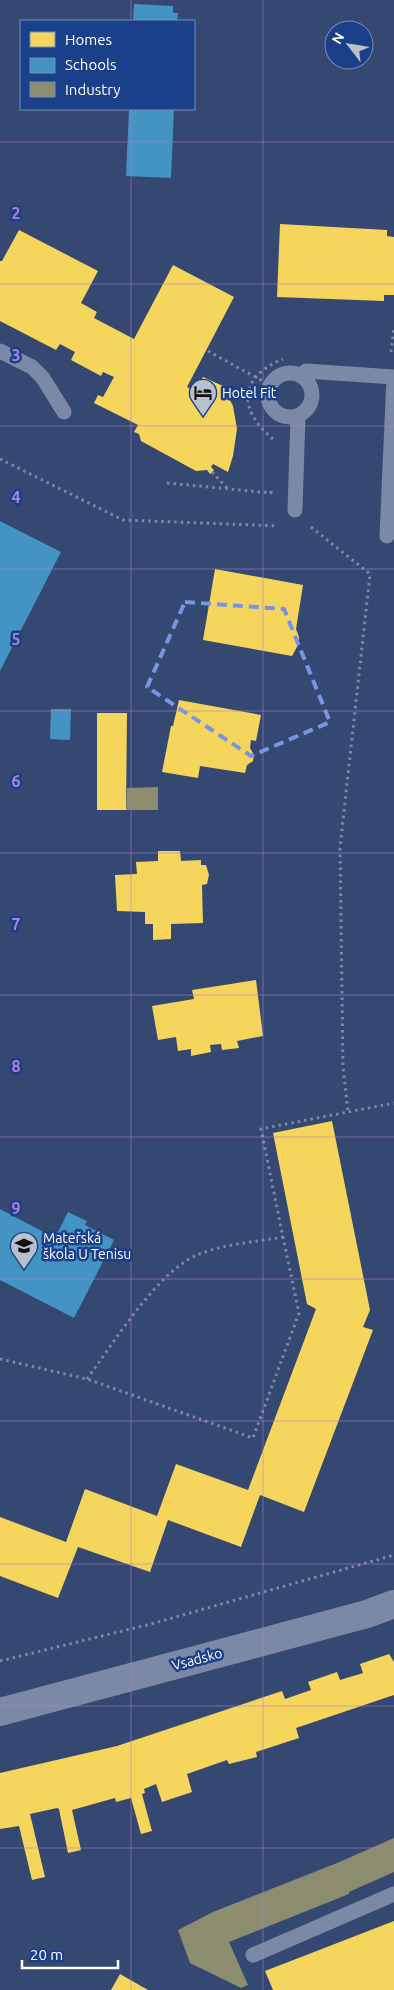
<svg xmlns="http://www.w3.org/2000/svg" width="394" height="1990" font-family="Ubuntu,sans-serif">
<rect width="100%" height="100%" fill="#344871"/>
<g fill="#f6d55c">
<polygon points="280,224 387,230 387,236 394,237 394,295 384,295 384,301 277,297"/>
<polygon points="19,230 98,271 81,303 97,312 94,318 134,339 173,265 234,297 187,387 195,391 203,377 223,386 233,406 237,429 233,456 228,472 213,464 211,467 214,470 210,474 207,470 196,471 141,441 139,434 134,432 138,425 94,403 98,395 103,397 114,377 103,372 101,376 71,360 75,352 60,344 56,350 0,321 0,261 2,261"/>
<polygon points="215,569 303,585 296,629 299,637 298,645 292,656 203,640"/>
<polygon points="179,700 261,715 256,741 251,740 250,748 254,755 253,761 247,765 245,773 200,766 198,778 162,772 171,726 173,726"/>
<polygon points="97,713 127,713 126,810 97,810"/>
<polygon points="158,851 180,851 181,861 201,860 201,865 206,865 209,875 207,884 202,885 203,923 171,924 171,939 153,940 153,924 145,924 145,912 117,911 115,875 137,874 136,862 158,861"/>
<polygon points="256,980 263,1036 237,1041 239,1048 222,1050 221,1044 210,1045 211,1052 191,1056 191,1049 178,1051 176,1037 158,1040 152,1006 194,999 192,990"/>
<polygon points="332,1121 370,1310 363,1327 373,1330 304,1512 260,1495 241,1547 168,1520 150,1572 78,1547 58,1598 0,1576 0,1517 66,1542 85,1489 157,1516 176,1464 248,1490 316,1309 307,1304 273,1133"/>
<polygon points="389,1654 394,1662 394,1695 296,1728 299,1738 256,1752 257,1757 229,1764 227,1760 187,1774 192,1792 162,1802 156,1784 144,1789 145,1793 142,1794 152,1831 141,1834 131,1798 116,1802 115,1798 72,1810 81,1850 68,1853 59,1809 57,1808 30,1814 45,1877 32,1880 19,1826 0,1829 0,1773 117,1746 282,1691 285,1699 311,1690 308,1682 337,1672 340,1680 363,1673 360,1664"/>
<polygon points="394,1921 394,1990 273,1990 265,1971"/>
<polygon points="120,1974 148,1990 111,1990"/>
</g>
<g fill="#4393c3">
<polygon points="134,4 173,6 173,13 178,13 177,21 133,21"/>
<polygon points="129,109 174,109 171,178 126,176"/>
<polygon points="0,521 61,552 0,671"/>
<polygon points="51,709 71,709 70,740 50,739"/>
<polygon points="0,1209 55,1238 68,1212 87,1221 85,1225 114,1240 74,1318 0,1280"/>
</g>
<g fill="#8c8c6e">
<polygon points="158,787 158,810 126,810 127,788"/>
<polygon points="394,1838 394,1872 349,1892 349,1894 229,1942 248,1985 241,1988 190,1963 178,1930 213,1912 337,1863"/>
</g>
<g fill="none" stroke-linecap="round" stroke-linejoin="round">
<g stroke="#7b89a6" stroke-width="3" stroke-dasharray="2.5 4" stroke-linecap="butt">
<polyline points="208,351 270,385"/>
<polyline points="391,352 394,327"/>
<path d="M273,439C237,409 239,377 283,359"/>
<polyline points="0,459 123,520 278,526"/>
<polyline points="212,472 227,488"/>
<polyline points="167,483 271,493 271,491"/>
<polyline points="311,527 370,574 340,848 343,1066 348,1112"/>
<polyline points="0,1359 87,1379 253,1438 299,1313 283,1237"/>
<path d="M87,1379C113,1344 157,1272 197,1255C223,1244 255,1242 283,1237L261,1129L394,1103"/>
<polyline points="0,1661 151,1624 394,1555"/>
</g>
<g stroke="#7b89a6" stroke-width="15">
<polyline points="0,351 32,367 43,378 64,412"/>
<circle cx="290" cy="395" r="22"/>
<polyline points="302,376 306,371 394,377 387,536"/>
<polyline points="295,510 298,416"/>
<polyline points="253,1955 394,1894"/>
</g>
<polyline stroke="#7b89a6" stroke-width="28" points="0,1712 367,1614 394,1604"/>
</g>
<path fill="none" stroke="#7795e8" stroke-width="4" stroke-dasharray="10 6" stroke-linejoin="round" d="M185,602L284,609L330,722L251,756L147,687Z"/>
<path fill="none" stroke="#b080d9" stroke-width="1" stroke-opacity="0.55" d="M131,0V21M263,0V1990M131,109V1990M0,142H394M0,284H394M0,426H394M0,569H394M0,711H394M0,853H394M0,995H394M0,1137H394M0,1279H394M0,1421H394M0,1564H394M0,1706H394M0,1848H394"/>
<defs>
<symbol id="hotel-pin" viewBox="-11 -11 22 30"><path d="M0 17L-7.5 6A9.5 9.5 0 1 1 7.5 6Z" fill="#b8bfcd" stroke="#1b408a"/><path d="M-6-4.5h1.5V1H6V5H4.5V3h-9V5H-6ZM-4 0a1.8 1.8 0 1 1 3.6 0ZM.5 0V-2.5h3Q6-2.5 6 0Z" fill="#111"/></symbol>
<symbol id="school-pin" viewBox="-11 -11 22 30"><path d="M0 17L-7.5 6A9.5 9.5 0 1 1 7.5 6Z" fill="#b8bfcd" stroke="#1b408a"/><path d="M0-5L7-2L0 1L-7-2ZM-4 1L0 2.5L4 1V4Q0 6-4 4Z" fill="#111"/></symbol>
</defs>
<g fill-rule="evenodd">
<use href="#hotel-pin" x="187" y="377" width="32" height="43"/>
<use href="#school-pin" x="8" y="1230" width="32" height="43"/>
</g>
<g text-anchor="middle" stroke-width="5" stroke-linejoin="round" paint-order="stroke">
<g font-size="14" fill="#fff" stroke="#1b408a" text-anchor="start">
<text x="222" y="398">Hotel Fit</text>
<text x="43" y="1243">Mateřská<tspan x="43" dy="16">škola U Tenisu</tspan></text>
</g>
<g font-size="14" fill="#fff" stroke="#1b408a">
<text transform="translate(197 1659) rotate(-15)" y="5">Vsadsko</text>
</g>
</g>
<g font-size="16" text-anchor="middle" font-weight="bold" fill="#b080d9" stroke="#1b408a" stroke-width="5" stroke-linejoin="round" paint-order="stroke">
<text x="16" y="219">2</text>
<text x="16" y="361">3</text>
<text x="16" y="503">4</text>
<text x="16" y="645">5</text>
<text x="16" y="787">6</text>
<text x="16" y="930">7</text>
<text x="16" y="1072">8</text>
<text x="16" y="1214">9</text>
</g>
<rect x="20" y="20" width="175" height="90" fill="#1b408a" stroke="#768cb9"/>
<rect x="30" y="32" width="25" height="15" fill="#f6d55c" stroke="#768cb9"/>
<text x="65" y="45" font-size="15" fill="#ffffff">Homes</text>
<rect x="30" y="58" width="25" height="15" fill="#4393c3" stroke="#768cb9"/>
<text x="65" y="70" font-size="15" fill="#ffffff">Schools</text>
<rect x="30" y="82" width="25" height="15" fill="#8c8c6e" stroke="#768cb9"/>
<text x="65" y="95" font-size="15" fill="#ffffff">Industry</text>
<g transform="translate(349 45) rotate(301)"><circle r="24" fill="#1b408a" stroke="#768cb9"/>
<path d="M0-4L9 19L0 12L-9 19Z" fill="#b8bfcd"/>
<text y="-8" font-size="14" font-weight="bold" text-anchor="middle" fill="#ffffff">N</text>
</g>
<path d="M22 1960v8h96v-8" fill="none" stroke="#ffffff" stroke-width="2.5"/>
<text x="30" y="1960" font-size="15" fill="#ffffff" stroke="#1b408a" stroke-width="4" paint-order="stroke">20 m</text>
</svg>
